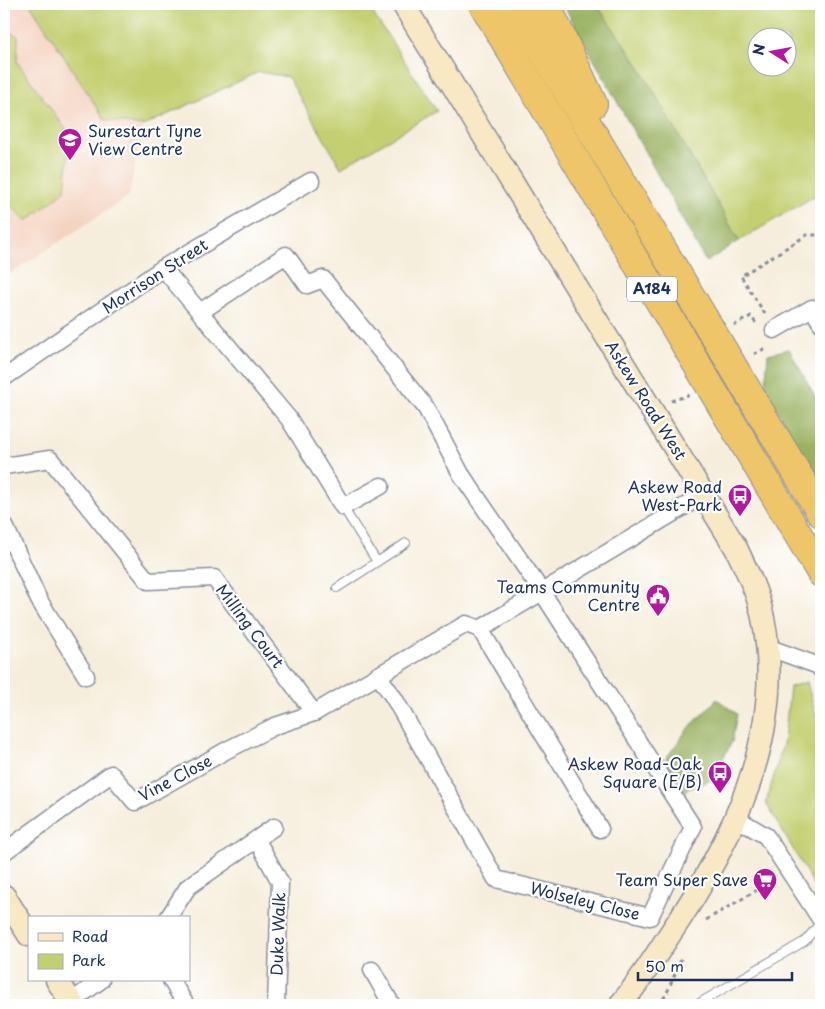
<svg xmlns="http://www.w3.org/2000/svg" width="825" height="1009" font-family="'Playpen Sans',sans-serif">
<rect width="100%" height="100%" fill="#fff"/>
<filter id="ink" filterUnits="userSpaceOnUse"><feTurbulence type="fractalNoise" baseFrequency=".02" numOctaves="2"/><feDisplacementMap in="SourceGraphic" scale="10" xChannelSelector="R" yChannelSelector="G"/><feConvolveMatrix kernelMatrix="1 2 1 2 8 2 1 2 1" color-interpolation-filters="sRGB"/></filter>
<filter id="wash" filterUnits="userSpaceOnUse"><feTurbulence type="fractalNoise" baseFrequency=".0096" numOctaves="4" result="noise"/><feDisplacementMap in="SourceGraphic" scale="20" xChannelSelector="R" yChannelSelector="G"/><feGaussianBlur stdDeviation="1.12" result="paint"/><feColorMatrix in="noise" values="0 0 0 0 0 0 0 0 0 0 0 0 0 0 0 0 0 1.4 0 .05"/><feComposite in="paint" operator="in"/></filter>
<g filter="url(#wash)">
<rect width="100%" height="100%" fill="#f6eedc"/>
<polygon fill="#f4d3c0" points="4,4 30,4 105,120 143,126 129,196 4,278"/>
<g fill="#c3cf70" stroke="#6f7f67" fill-rule="evenodd">
<polygon points="30,4 367,4 437,111 341,168 288,77 259,72 143,126 105,120"/>
<path d="M596,4H821V192L739,241L636,61ZM758,38H788V68H758Z"/>
<polygon points="4,30 18,36 17,62 70,135 65,191 27,221 4,200"/>
<polygon points="807,682 817,721 821,727 821,897 766,803 784,741 790,687"/>
</g>
<g fill="#9ab262" stroke="#5a7060">
<polygon points="563,4 596,4 636,61 739,241 706,262"/>
<polygon points="789,349 821,407 821,488 765,388 768,354"/>
<polygon points="717,699 737,714 732,742 711,780 678,793 661,765 687,730"/>
</g>
</g>
<g filter="url(#ink)">
<g fill="none" stroke-linecap="round" stroke-linejoin="round">
<defs>
<g id="lane">
<polyline points="343,507 377,562"/>
<polyline points="337,588 406,543"/>
<polyline points="696,1005 805,941 821,922"/>
</g>
<g id="street">
<polyline points="163,268 289,419 343,507 381,486"/>
<polyline points="200,312 286,255 307,285 323,279 426,408 461,474 542,592 693,827 650,917 496,879 394,698 378,675"/>
<polyline points="774,330 812,308 821,323"/>
<polyline points="4,378 163,268 311,181"/>
<polyline points="4,466 50,459 148,581 214,578 314,713 466,624 480,629"/>
<polyline points="4,524 39,600 86,676"/>
<polyline points="767,647 819,666 821,670"/>
<polyline points="736,818 766,836 821,920"/>
<polyline points="600,829 480,629 705,494"/>
<polyline points="257,840 280,882 276,1005"/>
<polyline points="4,852 111,774 135,802 227,750 275,726 314,713"/>
<polyline points="168,918 188,887 274,827"/>
<polyline points="372,970 392,1005"/>
<polyline points="171,980 186,1005"/>
<polyline points="71,1002 101,980"/>
</g>
<g id="secondary">
<path d="M403,4L736,548C747,571 758,593 763,618C787,733 731,844 668,937C653,960 638,984 620,1005"/>
<polyline points="4,896 29,935"/>
<polyline points="57,980 73,1005"/>
</g>
<g id="highway">
<polyline points="483,4 821,573"/>
<polyline points="515,4 821,513"/>
<polyline points="546,4 593,104"/>
</g>
</defs>
<use href="#lane" stroke="#888e9d" stroke-width="10"/>
<use href="#street" stroke="#888e9d" stroke-width="19"/>
<use href="#secondary" stroke="#888e9d" stroke-width="25"/>
<use href="#highway" stroke="#888e9d" stroke-width="30"/>
<g stroke="#888e9d" stroke-width="3" stroke-dasharray="4 4" stroke-linecap="butt">
<polyline points="765,314 741,276 807,235 821,235"/>
<polyline points="736,326 735,325 751,316 757,325"/>
<polyline points="754,354 768,347"/>
<polyline points="671,401 689,395"/>
<polyline points="706,920 774,880"/>
<polyline points="658,1005 666,995 682,957"/>
</g>
<use href="#lane" stroke="#fff" stroke-width="8"/>
<use href="#street" stroke="#fff" stroke-width="16"/>
<use href="#secondary" stroke="#f8e8c3" stroke-width="22"/>
<use href="#highway" stroke="#eec569" stroke-width="28"/>
</g>
</g>
<defs>
<symbol id="school-pin" viewBox="-11 -11 22 30"><path d="M0 17L-7.5 6A9.5 9.5 0 1 1 7.5 6Z" fill="#b5179e" stroke="#fff"/><path d="M0-5L7-2L0 1L-7-2ZM-4 1L0 2.5L4 1V4Q0 6-4 4Z" fill="#fff"/></symbol>
<symbol id="bus-pin" viewBox="-11 -11 22 30"><path d="M0 17L-7.5 6A9.5 9.5 0 1 1 7.5 6Z" fill="#b5179e" stroke="#fff"/><path d="M-5-6H5V4H4V6H2V4H-2V6H-4V4H-5ZM-3.5-4V0h7V-4ZM-3.5 1.2v1.5H-2V1.2ZM2 1.2v1.5H3.5V1.2Z" fill="#fff"/></symbol>
<symbol id="civic-pin" viewBox="-11 -11 22 30"><path d="M0 17L-7.5 6A9.5 9.5 0 1 1 7.5 6Z" fill="#b5179e" stroke="#fff"/><path d="M-.6-6.5H3V-4.5H.6V-3L4-1V1h2V6H-6V1h2V-1L-.6-3ZM-1.2 2.5V6h2.4V2.5Z" fill="#fff"/></symbol>
<symbol id="supermarket-pin" viewBox="-11 -11 22 30"><path d="M0 17L-7.5 6A9.5 9.5 0 1 1 7.5 6Z" fill="#b5179e" stroke="#fff"/><path d="M-6-5.5h2.5l.6 2H6L4.5 2H-2.5L-4.4-4H-6ZM-1.5 3.2a1.3 1.3 0 1 0 .1 0ZM3 3.2a1.3 1.3 0 1 0 .1 0Z" fill="#fff"/></symbol>
</defs>
<g fill-rule="evenodd">
<use href="#school-pin" x="56" y="126" width="28" height="38"/>
<use href="#bus-pin" x="726" y="482" width="28" height="38"/>
<use href="#civic-pin" x="644" y="582" width="28" height="38"/>
<use href="#bus-pin" x="706" y="759" width="28" height="38"/>
<use href="#supermarket-pin" x="751" y="866" width="28" height="38"/>
</g>
<g text-anchor="middle" stroke-width="4.5" stroke-linejoin="round" paint-order="stroke">
<rect fill="#fff" stroke="#5f6d8e" stroke-width="1" x="627" y="276.5" width="50" height="25" rx="4"/>
<g font-size="15" font-weight="bold" fill="#1b2f5e">
<text x="652" y="294">A184</text>
</g>
<g font-size="16" fill="#1b2f5e" stroke="#fff" text-anchor="end">
<text x="88" y="137" text-anchor="start">Surestart Tyne<tspan x="88" dy="18">View Centre</tspan></text>
<text x="722" y="493">Askew Road<tspan x="722" dy="18">West-Park</tspan></text>
<text x="640" y="593">Teams Community<tspan x="640" dy="18">Centre</tspan></text>
<text x="702" y="770">Askew Road-Oak<tspan x="702" dy="18">Square (E/B)</tspan></text>
<text x="748" y="886">Team Super Save</text>
</g>
<g font-size="16" fill="#1b2f5e" stroke="#fff">
<text transform="translate(155 276) rotate(-33)" y="6">Morrison Street</text>
<text transform="translate(646 400) rotate(58)" y="6">Askew Road West</text>
<text transform="translate(250 626) rotate(53)" y="6">Milling Court</text>
<text transform="translate(175 778) rotate(-28)" y="6">Vine Close</text>
<text transform="translate(585 901) rotate(14)" y="6">Wolseley Close</text>
<text transform="translate(278 934) rotate(-88)" y="6">Duke Walk</text>
</g>
</g>
<rect width="825" height="1009" fill="none" stroke="#fff" stroke-width="20"/>
<rect x="28" y="916" width="162" height="65" fill="#ffffff" stroke="#a4acbf"/>
<rect x="38" y="933" width="25" height="8" fill="#f8e8c3" stroke="#a4acbf"/>
<text x="72" y="942" font-size="15" fill="#1b2f5e">Road</text>
<rect x="38" y="954" width="25" height="15" fill="#c3cf70" stroke="#a4acbf"/>
<text x="72" y="966" font-size="15" fill="#1b2f5e">Park</text>
<g transform="translate(772 52) rotate(281)"><circle r="24" fill="#ffffff" stroke="#a4acbf"/>
<path d="M0-4L9 19L0 12L-9 19Z" fill="#b5179e"/>
<text y="-8" font-size="14" font-weight="bold" text-anchor="middle" fill="#1b2f5e">N</text>
</g>
<path d="M638 972v8h154v-8" fill="none" stroke="#1b2f5e" stroke-width="2.5"/>
<text x="645" y="972" font-size="15" fill="#1b2f5e" stroke="#ffffff" stroke-width="4" paint-order="stroke">50 m</text>
</svg>
